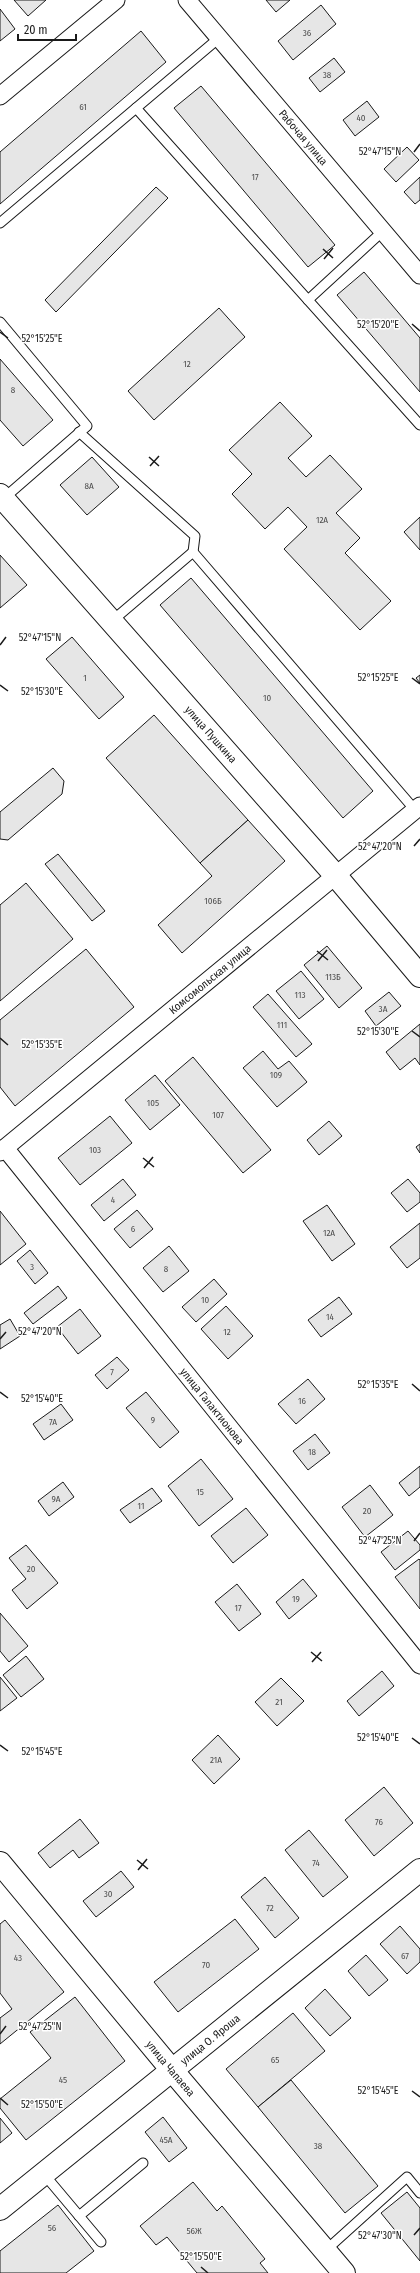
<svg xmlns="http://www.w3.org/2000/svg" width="420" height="2273" font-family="'Fira Sans Condensed',sans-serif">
<rect width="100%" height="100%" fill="#fff"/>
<g fill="#e6e6e6" stroke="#1a1a1a">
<polygon points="14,0 46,0 28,16"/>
<polygon points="266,0 290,0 276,12"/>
<polygon points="321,5 336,24 293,60 278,41"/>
<polygon points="0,9 15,29 0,41"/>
<polygon points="141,31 166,62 0,204 0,152"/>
<polygon points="334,58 345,72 320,92 309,78"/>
<polygon points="201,86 335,245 308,267 174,108"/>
<polygon points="367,101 379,117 355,136 343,120"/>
<polygon points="407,147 419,160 396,182 384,169"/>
<polygon points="420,177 420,200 415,204 404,192"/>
<polygon points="156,187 168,198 56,312 45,300"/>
<polygon points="364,272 420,338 420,392 337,295"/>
<polygon points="219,308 245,337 154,420 128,391"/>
<polygon points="0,359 53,420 23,446 0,420"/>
<polygon points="280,402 312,436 288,458 306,477 330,455 362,489 336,513 360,538 345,553 391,601 360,630 284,549 307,527 288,507 265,529 232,494 252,474 229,450"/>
<polygon points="92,457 119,487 87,515 60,485"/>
<polygon points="420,517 420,550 404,532"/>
<polygon points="0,555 27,585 0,608"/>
<polygon points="191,578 373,791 343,818 160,605"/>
<polygon points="72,637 124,697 99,719 46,659"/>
<polygon points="420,675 420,683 416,678"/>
<polygon points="154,715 248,820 200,863 106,758"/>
<polygon points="53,768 64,781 62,794 8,840 0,839 0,812"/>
<polygon points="248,820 285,861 182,953 158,925 212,876 200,863"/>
<polygon points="58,854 105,911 92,921 45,864"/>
<polygon points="26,883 73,939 0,1001 0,905"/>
<polygon points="327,946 362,988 339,1008 304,965"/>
<polygon points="86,949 134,1007 15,1106 0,1087 0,1020"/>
<polygon points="301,971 324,999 299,1019 276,991"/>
<polygon points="389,992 401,1006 376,1026 365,1011"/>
<polygon points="268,994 312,1044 296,1057 253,1007"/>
<polygon points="420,1024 420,1065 415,1058 400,1070 386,1052"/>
<polygon points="263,1051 278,1069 289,1061 307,1082 277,1107 243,1068"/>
<polygon points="193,1057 271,1150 243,1173 165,1081"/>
<polygon points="155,1075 180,1105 150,1130 125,1100"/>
<polygon points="110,1116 132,1143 80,1185 58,1158"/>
<polygon points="329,1121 342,1136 319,1155 307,1140"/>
<polygon points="420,1144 420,1153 416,1147"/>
<polygon points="123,1179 136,1195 104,1221 91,1205"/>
<polygon points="408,1179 420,1193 420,1202 407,1212 391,1193"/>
<polygon points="327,1205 355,1244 332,1261 303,1221"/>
<polygon points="137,1210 153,1229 130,1248 114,1229"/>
<polygon points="0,1211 26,1244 0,1265"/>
<polygon points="420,1223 420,1258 407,1268 390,1247"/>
<polygon points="169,1246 189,1271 163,1292 143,1268"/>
<polygon points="30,1250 48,1273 35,1284 17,1261"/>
<polygon points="214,1279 227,1294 196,1322 182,1307"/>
<polygon points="58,1286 67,1298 33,1324 24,1313"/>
<polygon points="339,1297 352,1314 321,1337 308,1320"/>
<polygon points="226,1306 253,1336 228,1359 201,1329"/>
<polygon points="80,1309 101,1336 78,1354 57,1327"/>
<polygon points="10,1319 20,1336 0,1349 0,1325"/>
<polygon points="117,1357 129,1370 107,1389 95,1375"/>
<polygon points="308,1379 325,1399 296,1424 278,1404"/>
<polygon points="146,1392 179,1432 160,1448 126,1408"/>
<polygon points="61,1404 73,1420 44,1440 33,1424"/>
<polygon points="315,1434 330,1453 308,1470 293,1451"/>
<polygon points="201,1459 233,1499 199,1526 168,1486"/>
<polygon points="420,1466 420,1487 409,1496 399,1483"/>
<polygon points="63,1482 74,1497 49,1516 38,1501"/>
<polygon points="370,1485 393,1515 365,1537 342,1507"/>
<polygon points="152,1488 162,1501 130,1523 120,1510"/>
<polygon points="246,1508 268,1535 233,1563 211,1536"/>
<polygon points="408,1531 420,1545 420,1550 395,1570 381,1552"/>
<polygon points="26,1545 58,1583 27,1609 12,1590 26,1579 9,1558"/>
<polygon points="419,1559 420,1560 420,1609 395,1577"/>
<polygon points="303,1579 317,1596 289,1619 276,1602"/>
<polygon points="237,1584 261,1614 239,1631 215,1602"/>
<polygon points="0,1613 28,1646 9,1662 0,1651"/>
<polygon points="26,1656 44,1679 21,1697 3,1675"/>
<polygon points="382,1671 394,1686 359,1716 347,1701"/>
<polygon points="0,1677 17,1698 0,1711"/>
<polygon points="281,1678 304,1701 277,1726 255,1702"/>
<polygon points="218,1735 240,1759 214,1784 192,1760"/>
<polygon points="384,1787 413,1823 374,1856 345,1820"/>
<polygon points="80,1819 99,1843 79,1858 73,1850 50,1868 38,1853"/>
<polygon points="309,1830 348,1877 323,1897 285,1850"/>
<polygon points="121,1871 134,1887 96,1917 83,1901"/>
<polygon points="265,1877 299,1918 275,1938 241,1897"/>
<polygon points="235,1919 259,1949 178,2012 154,1982"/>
<polygon points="5,1920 64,1992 0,2044 0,2018 12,2009 0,1993 0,1924"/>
<polygon points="400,1926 420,1949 420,1962 407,1974 380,1944"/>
<polygon points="366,1955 388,1980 369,1996 348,1971"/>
<polygon points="325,1989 351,2018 330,2036 305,2008"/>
<polygon points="75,1997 125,2061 26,2140 0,2108 0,2099 51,2058 30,2032"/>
<polygon points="293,2013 325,2051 258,2107 226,2069"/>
<polygon points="291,2080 378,2186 345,2213 258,2107"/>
<polygon points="163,2117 187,2148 169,2162 145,2132"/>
<polygon points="0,2118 12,2133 0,2143"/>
<polygon points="193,2182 217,2211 222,2206 265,2259 260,2263 268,2273 197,2273 167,2237 156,2245 140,2226"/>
<polygon points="407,2192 420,2208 420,2261 381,2213"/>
<polygon points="58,2205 94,2251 66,2273 0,2273 0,2251"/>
</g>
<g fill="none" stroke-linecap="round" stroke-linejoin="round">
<defs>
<g id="lane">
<polyline points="136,108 420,425"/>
<polyline points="0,223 219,38"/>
<polyline points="308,300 383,231"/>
<polyline points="0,322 87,426 3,499"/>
<polyline points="79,432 195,536 193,552"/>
<polyline points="112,621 193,552 415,810"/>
<polyline points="43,2173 101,2242"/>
<polyline points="79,2216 143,2163"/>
<polyline points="325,2251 407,2177 420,2193"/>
</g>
<g id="street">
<path id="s1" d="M187,0L420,275"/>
<polyline points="0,96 116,0"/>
<path id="s2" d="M5,1148L420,1665"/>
<path id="s3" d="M0,1152L420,806"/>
</g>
<g id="secondary">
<path id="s4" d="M0,495L336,876L420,976"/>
<path id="s5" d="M0,1863L171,2069L344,2273"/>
<path id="s6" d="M0,2209L420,1870"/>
</g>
</defs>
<use href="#lane" stroke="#1a1a1a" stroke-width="11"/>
<use href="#street" stroke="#1a1a1a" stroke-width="19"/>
<use href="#secondary" stroke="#1a1a1a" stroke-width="24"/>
<use href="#lane" stroke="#fff" stroke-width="9"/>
<use href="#street" stroke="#fff" stroke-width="17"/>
<use href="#secondary" stroke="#fff" stroke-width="22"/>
</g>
<path fill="none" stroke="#1a1a1a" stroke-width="1.5" d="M414,152L420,144M323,249L333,258M324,259L333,248M412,324L420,331M0,332L8,338M149,457L159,466M150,466L159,456M0,645L6,637M412,678L420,684M0,685L8,691M414,846L420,839M317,951L328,960M318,961L327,950M412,1031L420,1037M0,1038L8,1045M143,1158L154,1167M144,1168L153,1157M0,1339L6,1332M412,1384L420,1391M0,1392L8,1398M414,1541L420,1533M311,1652L322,1661M312,1662L321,1652M412,1738L420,1744M0,1745L8,1751M137,1860L148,1869M138,1870L147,1859M0,2034L6,2026M412,2091L420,2097M0,2098L8,2105M414,2235L420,2228M201,2267L208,2273"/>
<g text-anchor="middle" stroke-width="3" stroke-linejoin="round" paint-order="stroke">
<g font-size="9" fill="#4d4d4d">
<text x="307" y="36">36</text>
<text x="327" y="78">38</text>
<text x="83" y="110">61</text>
<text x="361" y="121">40</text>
<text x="255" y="180">17</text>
<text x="187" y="367">12</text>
<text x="13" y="393">8</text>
<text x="89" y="489">8А</text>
<text x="322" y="523">12А</text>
<text x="85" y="681">1</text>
<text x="267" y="701">10</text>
<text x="213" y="904">106Б</text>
<text x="333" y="980">113Б</text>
<text x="300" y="998">113</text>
<text x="383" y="1012">3А</text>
<text x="282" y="1028">111</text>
<text x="276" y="1078">109</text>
<text x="153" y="1106">105</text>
<text x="218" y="1118">107</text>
<text x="95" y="1153">103</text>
<text x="113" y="1203">4</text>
<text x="133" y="1232">6</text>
<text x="329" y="1236">12А</text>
<text x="32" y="1270">3</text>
<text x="166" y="1272">8</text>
<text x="205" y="1303">10</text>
<text x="330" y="1320">14</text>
<text x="227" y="1335">12</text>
<text x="112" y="1375">7</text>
<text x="302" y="1404">16</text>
<text x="153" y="1423">9</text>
<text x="53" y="1425">7А</text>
<text x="312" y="1455">18</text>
<text x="200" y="1495">15</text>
<text x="56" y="1502">9А</text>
<text x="141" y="1509">11</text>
<text x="367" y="1514">20</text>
<text x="31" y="1572">20</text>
<text x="296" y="1602">19</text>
<text x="238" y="1611">17</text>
<text x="279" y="1705">21</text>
<text x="216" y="1763">21А</text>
<text x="379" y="1825">76</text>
<text x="316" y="1866">74</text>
<text x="108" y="1897">30</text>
<text x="270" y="1911">72</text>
<text x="405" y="1959">67</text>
<text x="18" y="1961">43</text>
<text x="206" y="1968">70</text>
<text x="275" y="2063">65</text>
<text x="63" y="2083">45</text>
<text x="166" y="2143">45А</text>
<text x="318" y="2149">38</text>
<text x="52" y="2231">56</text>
<text x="194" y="2234">56Ж</text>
</g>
<g font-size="11" fill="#1a1a1a" stroke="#fff">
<text dy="4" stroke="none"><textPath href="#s1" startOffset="180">Рабочая улица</textPath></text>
<text dy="4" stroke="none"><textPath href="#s4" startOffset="319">улица Пушкина</textPath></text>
<text dy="4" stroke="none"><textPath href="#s3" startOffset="272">Комсомольская улица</textPath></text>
<text dy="4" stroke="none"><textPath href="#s2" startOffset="331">улица Галактионова</textPath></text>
<text dy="4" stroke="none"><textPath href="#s6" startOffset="270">улица О. Яроша</textPath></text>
<text dy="4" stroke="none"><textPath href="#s5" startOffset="267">улица Чапаева</textPath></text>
</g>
</g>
<g font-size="10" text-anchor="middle" fill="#1a1a1a" stroke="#fff" stroke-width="3" stroke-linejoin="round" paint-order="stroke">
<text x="380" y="155">52°47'15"N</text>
<text x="378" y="328">52°15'20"E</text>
<text x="42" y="342">52°15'25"E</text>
<text x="40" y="641">52°47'15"N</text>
<text x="378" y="681">52°15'25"E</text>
<text x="42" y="695">52°15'30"E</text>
<text x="380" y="850">52°47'20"N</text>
<text x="378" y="1035">52°15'30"E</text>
<text x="42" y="1048">52°15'35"E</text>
<text x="40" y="1335">52°47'20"N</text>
<text x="378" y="1388">52°15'35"E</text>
<text x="42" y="1402">52°15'40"E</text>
<text x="380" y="1544">52°47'25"N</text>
<text x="378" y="1741">52°15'40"E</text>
<text x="42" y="1755">52°15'45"E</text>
<text x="40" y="2030">52°47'25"N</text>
<text x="378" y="2094">52°15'45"E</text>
<text x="42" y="2108">52°15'50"E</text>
<text x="380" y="2239">52°47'30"N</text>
<text x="201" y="2260">52°15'50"E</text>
</g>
<path d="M18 34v6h58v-6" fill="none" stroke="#1a1a1a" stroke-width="2"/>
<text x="24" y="34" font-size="12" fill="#1a1a1a" stroke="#ffffff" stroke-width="3" paint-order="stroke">20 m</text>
</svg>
